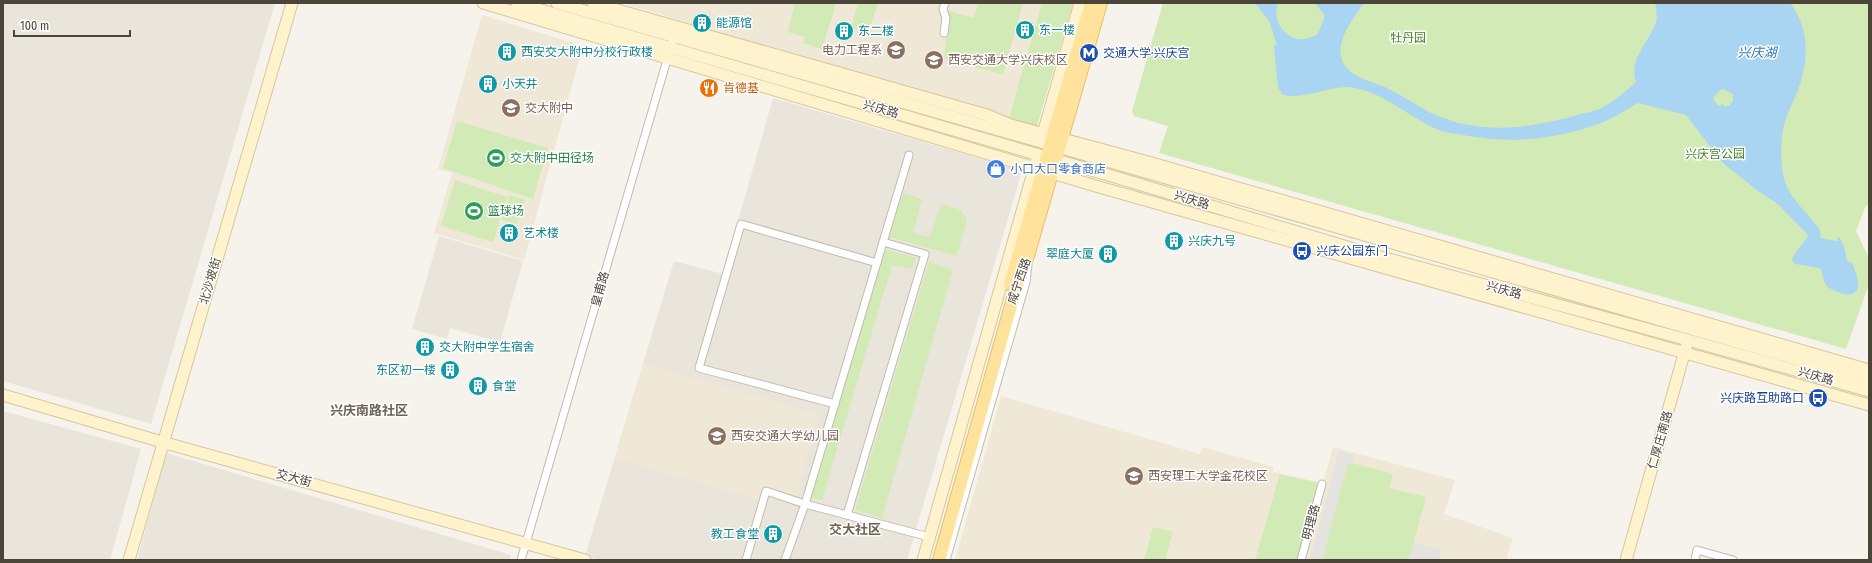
<svg xmlns="http://www.w3.org/2000/svg" width="1872" height="563" font-family="'Fira Sans Condensed','Noto Sans SC',sans-serif">
<rect width="100%" height="100%" fill="#f6f3ec"/>
<g fill="#eae5da">
<polygon points="3,3 275,3 151,424 3,381"/>
<polygon points="773,98 1022,171 907,560 600,560 585,556 674,261 723,274"/>
<polygon points="439,236 523,261 500,342 450,328 447,339 412,329"/>
<polygon points="3,411 141,449 110,560 3,560"/>
<polygon points="166,453 511,555 510,560 137,560"/>
</g>
<g fill="#efe8d6">
<polygon points="622,3 1073,3 1037,126"/>
<polygon points="482,15 583,46 524,260 434,233 452,173 438,169"/>
<polygon points="643,364 819,414 796,501 766,492 763,501 615,458"/>
<polygon points="1001,396 1200,454 1203,447 1274,467 1273,472 1323,483 1333,447 1455,480 1444,514 1513,538 1506,560 955,560"/>
</g>
<g fill="#d2eab5">
<polygon points="795,3 836,3 822,49 803,43 805,37 788,32"/>
<polygon points="858,3 878,3 868,33 851,28"/>
<polygon points="978,3 1023,3 1003,75 944,58 949,11 974,18"/>
<polygon points="1042,3 1073,3 1037,126 1009,118"/>
<polygon points="1163,3 1869,3 1869,206 1866,205 1856,231 1869,258 1869,284 1846,349 1159,153 1168,126 1134,116 1132,111"/>
<polygon points="457,121 548,148 533,199 443,168"/>
<polygon points="455,180 507,197 493,242 441,226"/>
<polygon points="903,193 922,199 913,233 930,237 941,204 961,210 967,220 957,256 889,237"/>
<polygon points="509,195 525,200 517,224 502,220"/>
<polygon points="881,248 916,258 911,269 892,265 822,500 807,497"/>
<polygon points="929,262 953,270 882,518 855,510"/>
<polygon points="1348,462 1393,474 1389,488 1426,497 1409,560 1322,560"/>
<polygon points="1280,474 1322,484 1300,560 1255,560"/>
<polygon points="1153,527 1173,532 1165,560 1144,560"/>
</g>
<g fill="#e5e3e0">
<polygon points="1339,451 1354,455 1352,463 1348,463 1322,560 1310,560"/>
<polygon points="1414,542 1441,550 1438,560 1409,560"/>
</g>
<path fill="#a9d4f2" fill-rule="evenodd" d="M1255,3H1278C1271,21 1286,42 1306,39C1310,38 1315,36 1318,34L1325,16L1315,3H1364C1354,17 1337,39 1341,57C1346,77 1372,81 1387,88C1406,97 1423,111 1443,118C1486,134 1534,128 1577,115C1585,113 1595,112 1603,107C1615,101 1626,91 1636,82C1628,58 1650,42 1656,22C1658,17 1656,8 1655,3H1790C1810,29 1809,60 1798,90C1793,102 1786,116 1783,129C1780,146 1780,171 1787,187C1793,201 1811,217 1820,230L1821,238L1836,241H1838L1837,236C1845,241 1845,253 1847,261L1852,263C1858,276 1866,300 1840,293C1836,291 1829,289 1826,285C1823,281 1823,273 1820,268L1796,264L1792,261C1793,253 1804,244 1808,235L1778,204L1758,191L1723,163L1686,115L1638,103C1624,111 1609,121 1592,126C1550,140 1507,144 1463,135C1455,133 1447,133 1439,130C1409,118 1389,95 1355,88C1334,83 1308,100 1283,95L1278,87L1274,45H1277L1269,21ZM1723,89L1733,94V101L1729,106H1724L1723,104L1720,106L1717,105L1713,98L1719,91Z"/>
<g fill="none" stroke-linecap="round" stroke-linejoin="round">
<defs>
<g id="street">
<polyline points="944,33 946,18 943,9 945,3"/>
<polyline points="835,404 699,368 741,224 877,263"/>
<polyline points="847,515 929,537"/>
<polyline points="521,560 674,36"/>
<polyline points="746,560 766,491 805,504 909,155"/>
<polyline points="785,560 805,504 847,515 925,254 883,242"/>
<polyline points="946,560 1026,282 1028,265"/>
<polyline points="1301,560 1322,484"/>
<polyline points="1695,560 1697,550 1733,560"/>
</g>
<g id="secondary">
<polyline points="483,3 1099,187 1869,405"/>
<polyline points="517,3 1115,177 1374,255 1688,340 1869,391"/>
<polyline points="557,3 1869,380"/>
<polyline points="593,3 987,115 1011,125 1152,163 1869,370"/>
<polyline points="1041,141 1080,3"/>
<polyline points="3,395 162,442 585,560"/>
<polyline points="129,560 292,3"/>
<polyline points="923,560 1036,162"/>
<polyline points="1626,560 1686,347"/>
</g>
<g id="primary">
<polyline points="1010,284 1091,3"/>
<polyline points="939,560 1018,281 1028,256 1101,3"/>
</g>
</defs>
<use href="#street" stroke="#c2bbae" stroke-width="9"/>
<use href="#secondary" stroke="#d6c79b" stroke-width="13"/>
<use href="#primary" stroke="#e6c16a" stroke-width="14"/>
<use href="#street" stroke="#fff" stroke-width="7"/>
<use href="#secondary" stroke="#fff3cd" stroke-width="11"/>
<use href="#primary" stroke="#ffe39c" stroke-width="12"/>
</g>
<defs>
<symbol id="building-disc" viewBox="-11 -11 22 22"><circle r="9.5" fill="#0f9aa8" stroke="#fff"/><path d="M-4-6H4V6H1V3H-1V6H-4ZM-2.5-4.3h1.7v1.8h-1.7ZM.8-4.3h1.7v1.8H.8ZM-2.5-1h1.7V.8h-1.7ZM.8-1h1.7V.8H.8Z" fill="#fff"/></symbol>
<symbol id="university-disc" viewBox="-11 -11 22 22"><circle r="9.5" fill="#8d6e63" stroke="#fff"/><path d="M0-5L7-2L0 1L-7-2ZM-4 1L0 2.5L4 1V4Q0 6-4 4Z" fill="#fff"/></symbol>
<symbol id="metro-disc" viewBox="-11 -11 22 22"><circle r="9.5" fill="#1a4fb4" stroke="#fff"/><path d="M-5.5 5V-5H-3L0 0L3-5H5.5V5H3V-.5L0 4L-3-.5V5Z" fill="#fff"/></symbol>
<symbol id="restaurant-disc" viewBox="-11 -11 22 22"><circle r="9.5" fill="#e8710a" stroke="#fff"/><path d="M-5-6h1v4h1v-4h1v4h1v-4h1v5L-1.5 .5V6h-2V.5L-5-1ZM5-6V6H3V1.5H1.5Q1.5-4 5-6Z" fill="#fff"/></symbol>
<symbol id="school-disc" viewBox="-11 -11 22 22"><circle r="9.5" fill="#8d6e63" stroke="#fff"/><path d="M0-5L7-2L0 1L-7-2ZM-4 1L0 2.5L4 1V4Q0 6-4 4Z" fill="#fff"/></symbol>
<symbol id="stadium-disc" viewBox="-11 -11 22 22"><circle r="9.5" fill="#2e9e5b" stroke="#fff"/><path d="M0-5a6.5 5 0 1 0 0 10a6.5 5 0 1 0 0-10ZM-3.5-1.8h7v3.6h-7Z" fill="#fff"/></symbol>
<symbol id="shop-disc" viewBox="-11 -11 22 22"><circle r="9.5" fill="#3f7fe0" stroke="#fff"/><path d="M-5-2.5h2.3a2.7 3.5 0 0 1 5.4 0H5L5.5 6h-11ZM-1.5-2.5h3a1.5 2.3 0 0 0-3 0Z" fill="#fff"/></symbol>
<symbol id="bus-disc" viewBox="-11 -11 22 22"><circle r="9.5" fill="#1a4fb4" stroke="#fff"/><path d="M-5-6H5V4H4V6H2V4H-2V6H-4V4H-5ZM-3.5-4V0h7V-4ZM-3.5 1.2v1.5H-2V1.2ZM2 1.2v1.5H3.5V1.2Z" fill="#fff"/></symbol>
</defs>
<g fill-rule="evenodd">
<use href="#building-disc" x="691" y="12" width="22" height="22"/>
<use href="#building-disc" x="1014" y="19" width="22" height="22"/>
<use href="#building-disc" x="833" y="20" width="22" height="22"/>
<use href="#university-disc" x="885" y="39" width="22" height="22"/>
<use href="#building-disc" x="496" y="41" width="22" height="22"/>
<use href="#metro-disc" x="1078" y="42" width="22" height="22"/>
<use href="#university-disc" x="923" y="49" width="22" height="22"/>
<use href="#building-disc" x="477" y="73" width="22" height="22"/>
<use href="#restaurant-disc" x="698" y="77" width="22" height="22"/>
<use href="#school-disc" x="500" y="97" width="22" height="22"/>
<use href="#stadium-disc" x="485" y="147" width="22" height="22"/>
<use href="#shop-disc" x="985" y="158" width="22" height="22"/>
<use href="#stadium-disc" x="463" y="200" width="22" height="22"/>
<use href="#building-disc" x="498" y="222" width="22" height="22"/>
<use href="#building-disc" x="1163" y="230" width="22" height="22"/>
<use href="#bus-disc" x="1291" y="240" width="22" height="22"/>
<use href="#building-disc" x="1097" y="243" width="22" height="22"/>
<use href="#building-disc" x="414" y="336" width="22" height="22"/>
<use href="#building-disc" x="439" y="359" width="22" height="22"/>
<use href="#building-disc" x="467" y="375" width="22" height="22"/>
<use href="#bus-disc" x="1807" y="387" width="22" height="22"/>
<use href="#school-disc" x="706" y="425" width="22" height="22"/>
<use href="#university-disc" x="1123" y="465" width="22" height="22"/>
<use href="#building-disc" x="762" y="523" width="22" height="22"/>
</g>
<g text-anchor="middle" stroke-width="3" stroke-linejoin="round" paint-order="stroke">
<g font-size="12" fill="#0d838f" stroke="#fff" text-anchor="start">
<text x="716" y="27">能源馆</text>
<text x="1039" y="34">东一楼</text>
<text x="858" y="35">东二楼</text>
<text x="521" y="56">西安交大附中分校行政楼</text>
<text x="502" y="88">小天井</text>
<text x="523" y="237">艺术楼</text>
<text x="1188" y="245">兴庆九号</text>
<text x="1094" y="258" text-anchor="end">翠庭大厦</text>
<text x="439" y="351">交大附中学生宿舍</text>
<text x="436" y="374" text-anchor="end">东区初一楼</text>
<text x="492" y="390">食堂</text>
<text x="759" y="538" text-anchor="end">教工食堂</text>
</g>
<g font-size="12" fill="#4a7f2a" stroke="#fff">
<text x="1408" y="42">牡丹园</text>
<text x="1715" y="158">兴庆宫公园</text>
</g>
<g font-size="12" fill="#785e54" stroke="#fff" text-anchor="start">
<text x="882" y="54" text-anchor="end">电力工程系</text>
<text x="948" y="64">西安交通大学兴庆校区</text>
<text x="525" y="112">交大附中</text>
<text x="731" y="440">西安交通大学幼儿园</text>
<text x="1148" y="480">西安理工大学金花校区</text>
</g>
<g font-size="12" fill="#164399" stroke="#fff" text-anchor="start">
<text x="1103" y="57">交通大学·兴庆宫</text>
<text x="1316" y="255">兴庆公园东门</text>
<text x="1804" y="402" text-anchor="end">兴庆路互助路口</text>
</g>
<g font-size="12" fill="#c56008" stroke="#fff" text-anchor="start">
<text x="723" y="92">肯德基</text>
</g>
<g font-size="12" fill="#4b4439" stroke="#fff">
<text transform="translate(881 109) rotate(16)" y="4">兴庆路</text>
<text transform="translate(1192 200) rotate(17)" y="4">兴庆路</text>
<text transform="translate(210 281) rotate(-74)" y="4">北沙坡街</text>
<text transform="translate(1019 281) rotate(-71)" y="4">咸宁西路</text>
<text transform="translate(600 289) rotate(-74)" y="4">皇甫路</text>
<text transform="translate(1504 290) rotate(15)" y="4">兴庆路</text>
<text transform="translate(1816 376) rotate(16)" y="4">兴庆路</text>
<text transform="translate(1660 440) rotate(-74)" y="4">仁厚庄南路</text>
<text transform="translate(294 478) rotate(15)" y="4">交大街</text>
<text transform="translate(1311 522) rotate(-75)" y="4">明理路</text>
</g>
<g font-size="12" fill="#27864d" stroke="#fff" text-anchor="start">
<text x="510" y="162">交大附中田径场</text>
<text x="488" y="215">篮球场</text>
</g>
<g font-size="12" fill="#366cbe" stroke="#fff" text-anchor="start">
<text x="1010" y="173">小口大口零食商店</text>
</g>
<g font-size="13" font-style="italic" fill="#2e7ab2" stroke="#fff">
<text x="1757" y="57">兴庆湖</text>
</g>
<g font-size="13" font-weight="bold" fill="#6e6250" stroke="#fff">
<text x="369" y="415">兴庆南路社区</text>
<text x="855" y="534">交大社区</text>
</g>
</g>
<rect width="1872" height="563" fill="none" stroke="#4b4439" stroke-width="8"/>
<path d="M14 30v6h116v-6" fill="none" stroke="#4b4439" stroke-width="2"/>
<text x="20" y="30" font-size="12" fill="#4b4439" stroke="#ffffff" stroke-width="3" paint-order="stroke">100 m</text>
</svg>
